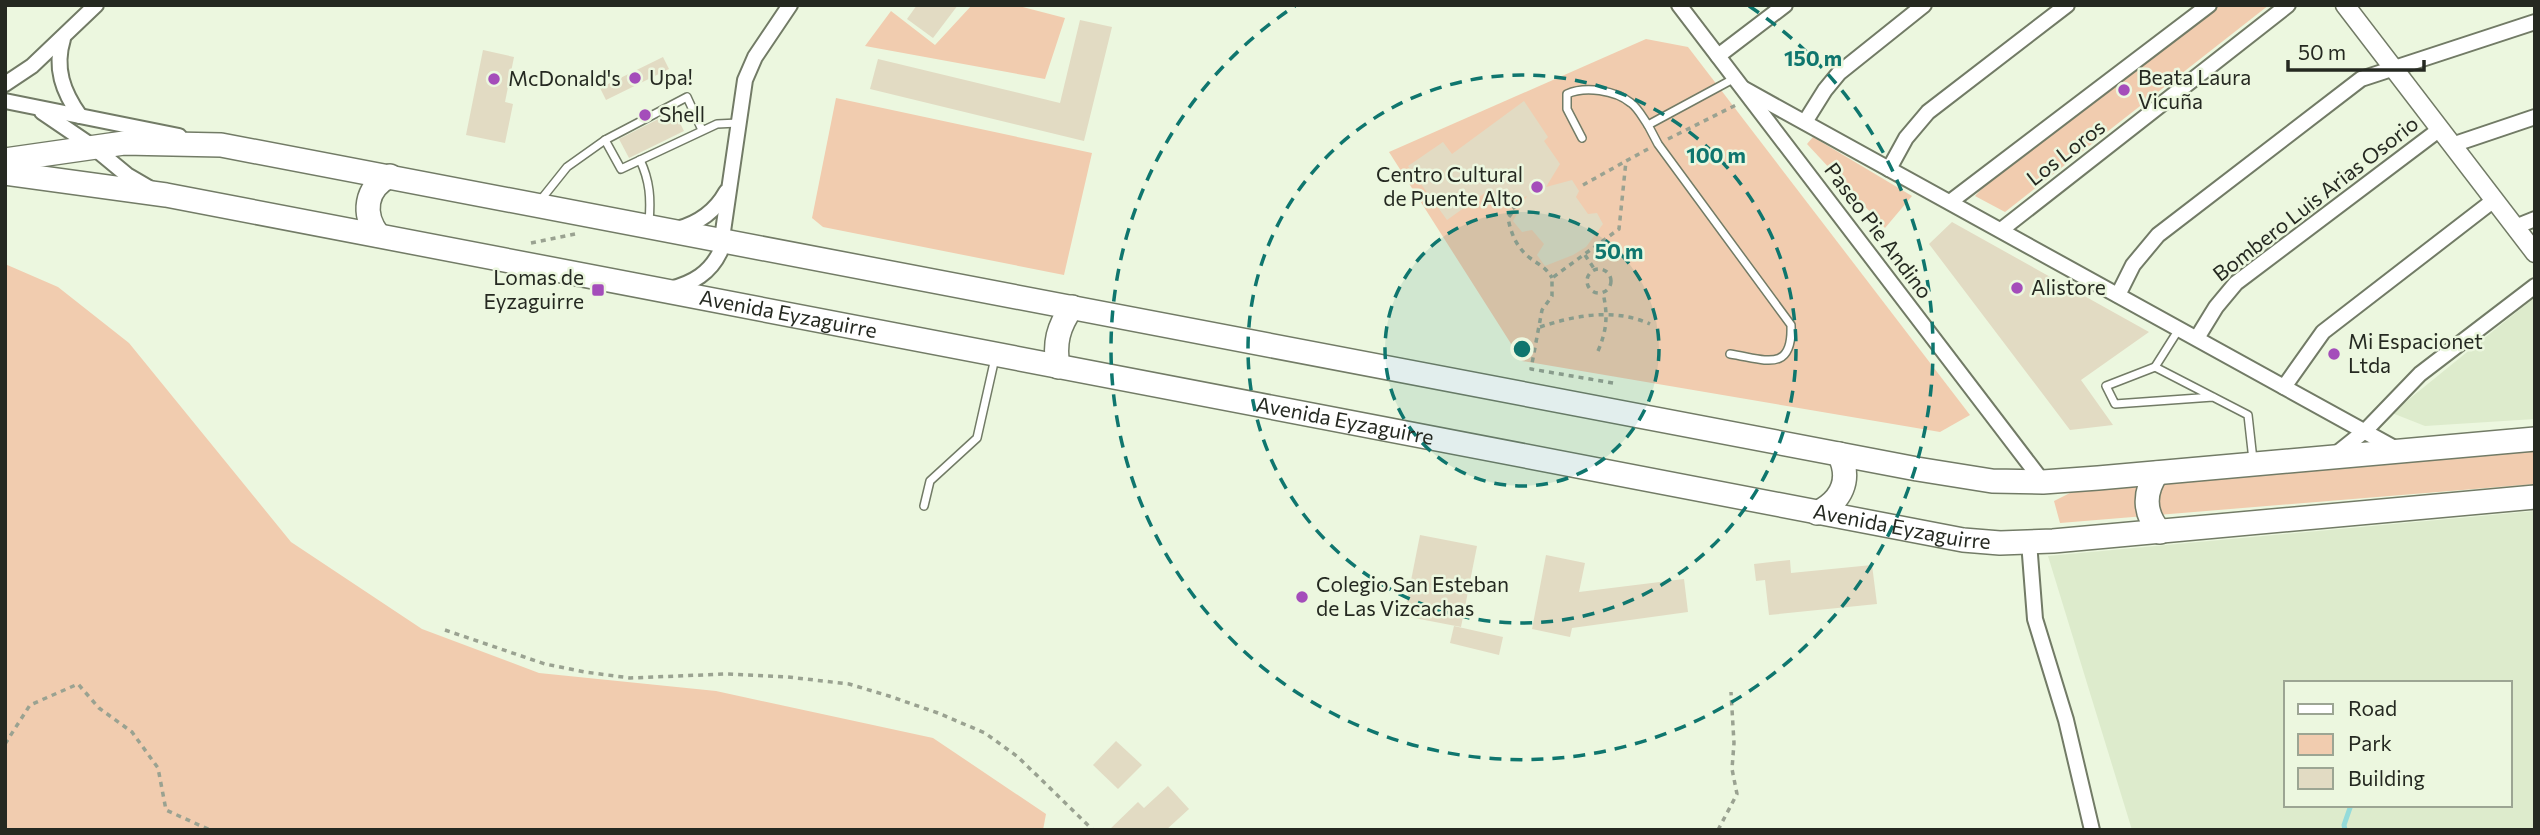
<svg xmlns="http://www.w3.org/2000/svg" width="2540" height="835" font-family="Commissioner,sans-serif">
<rect width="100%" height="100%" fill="#ecf7df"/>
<g fill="#ddebcc" fill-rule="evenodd">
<polygon points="2535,297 2535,419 2425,426 2392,413"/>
<path d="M2535,511V830H2132L2048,556ZM2286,683H2510V805H2286Z"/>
</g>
<g fill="#f1ccaf">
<polygon points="972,5 1015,5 1065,18 1045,79 865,46 891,11 935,45"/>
<polygon points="2220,5 2269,5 2005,212 1975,196 1997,172"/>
<polygon points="1646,39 1688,47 1970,415 1940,432 1522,361 1389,152"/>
<polygon points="836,98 1092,153 1064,275 823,227 812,218"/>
<polygon points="1813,137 1912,196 1885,228 1807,144"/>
<polygon points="5,264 58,287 129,343 291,542 422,629 539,673 716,691 933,738 1046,814 1043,830 5,830"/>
<polygon points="2535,448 2535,484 2060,523 2054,501 2074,491"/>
</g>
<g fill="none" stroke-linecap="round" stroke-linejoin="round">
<polyline stroke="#94dbda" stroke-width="5" points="2345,830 2344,825 2351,805"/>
</g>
<g fill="#e2dbc3">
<polygon points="917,5 958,5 933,38 907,19"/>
<polygon points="1080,20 1112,27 1084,141 870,89 878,59 1060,103"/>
<polygon points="483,50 514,57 505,102 513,104 505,143 466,135"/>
<polygon points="663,57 669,69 606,100 600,88"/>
<polygon points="1524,101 1548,137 1544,141 1560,164 1546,187 1572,180 1579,191 1576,197 1588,214 1597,213 1603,224 1586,247 1573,255 1545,266 1537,255 1544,244 1532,230 1522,232 1513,221 1527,196 1501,206 1489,190 1447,220 1408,166 1443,142 1452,154"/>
<polygon points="674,111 684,131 629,158 619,139"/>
<polygon points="1952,222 2149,332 2081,380 2113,425 2070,430 1929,244"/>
<polygon points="1420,535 1477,546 1461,627 1404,616"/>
<polygon points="1546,555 1585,563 1579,592 1684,579 1688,612 1572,628 1570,637 1532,629"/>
<polygon points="1790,560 1791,573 1872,565 1877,604 1769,615 1765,580 1756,581 1754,564"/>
<polygon points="1454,626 1503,637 1499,655 1450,643"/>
<polygon points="1116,741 1142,765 1118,789 1093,765"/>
<polygon points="1168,786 1189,809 1166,830 1109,830 1138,802 1144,808"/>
</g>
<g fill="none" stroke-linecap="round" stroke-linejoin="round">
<defs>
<g id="service">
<path d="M1582,138L1567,109V94C1585,86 1615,90 1631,103C1638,108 1643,118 1648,125"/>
<polyline points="605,140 621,169 717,124 738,123"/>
<path d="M640,160C650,181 651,199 649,222"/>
<polyline points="539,202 567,167 605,140 687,97 702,130"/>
<path d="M1730,354C1764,359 1793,374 1791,325L1658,144L1648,125L1735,78"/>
<polyline points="2155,367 2179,329"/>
<polyline points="2213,397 2115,404 2106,386 2155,367 2248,415 2253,460"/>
<polyline points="924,506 930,481 977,438 995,358"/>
</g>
<g id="minor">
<polyline points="1679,5 2043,482"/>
<path d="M63,39C54,68 63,92 80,116"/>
<polyline points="1718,56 1785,5"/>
<polyline points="5,84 32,66 96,5"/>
<polyline points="1744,89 2398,450"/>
<polyline points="5,101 179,136"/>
<polyline points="42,112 92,146 127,175 151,189"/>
<polyline points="1805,122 1825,90 1839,73 1924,5"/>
<polyline points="2452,145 2535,117"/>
<polyline points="1889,169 1906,138 1928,112 2067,5"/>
<polyline points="1950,202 2209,5"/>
<polyline points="2515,227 2535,219"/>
<path d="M677,229C699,223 715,212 726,192"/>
<polyline points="2001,230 2288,5"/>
<path d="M670,289C693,283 710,273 720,252L745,80L755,57L790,5"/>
<polyline points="2118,295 2133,265 2158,235 2361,79 2535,22"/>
<polyline points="2197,338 2216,307 2236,283 2440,129"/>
<polyline points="2284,387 2323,332 2494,200"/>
<polyline points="2336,454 2366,430 2420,374 2535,286"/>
<polyline points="2029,542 2035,619 2066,720 2092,830"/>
</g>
<polyline id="tertiary" points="2345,5 2535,253"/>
<g id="primary">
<polyline points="5,160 124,143 221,145 1917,469 1992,481 2043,482 2098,478 2535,439"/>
<path id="s1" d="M5,173L166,195L1963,540L2000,543L2053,541L2535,497"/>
<path d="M378,235C362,214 365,188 390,176"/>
<path d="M1058,367C1054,343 1058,327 1072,307"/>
<path d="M2157,473C2143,493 2144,514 2160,532"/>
<path d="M1817,513C1841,501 1852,480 1839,454"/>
</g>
</defs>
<use href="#service" stroke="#727b66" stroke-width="10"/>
<use href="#minor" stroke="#727b66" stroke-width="18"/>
<use href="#tertiary" stroke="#727b66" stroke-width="21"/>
<use href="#primary" stroke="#727b66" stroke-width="26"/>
<g stroke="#9aa291" stroke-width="3.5" stroke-dasharray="5 5" stroke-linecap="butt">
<polyline points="1668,139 1736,105"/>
<polyline points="1583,185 1626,161"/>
<path d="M1512,205L1515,209L1508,218C1511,234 1517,248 1530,258C1539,265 1546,267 1552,278"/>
<polyline points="531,243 575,234"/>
<polyline points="1585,255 1595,270"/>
<circle cx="1599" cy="281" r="12"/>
<path d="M1540,327C1576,315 1615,308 1650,324"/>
<path d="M1598,351C1607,330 1608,315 1603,293"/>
<polyline points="1613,383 1531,369 1542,310 1552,296 1552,278 1619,229 1626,161 1648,149"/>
<polyline points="445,630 545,664 585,672 630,678 726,674 788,677 849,684 889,696 938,713 985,733 1018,757 1093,830"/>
<polyline points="5,744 30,705 78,684 99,708 132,732 158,768 166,810 210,830"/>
<polyline points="1718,830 1737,794 1732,769 1734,743 1731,692"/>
</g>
<use href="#service" stroke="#fff" stroke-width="7"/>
<use href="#minor" stroke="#fff" stroke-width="14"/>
<use href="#tertiary" stroke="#fff" stroke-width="18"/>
<use href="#primary" stroke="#fff" stroke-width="23"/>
</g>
<circle cx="1522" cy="349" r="137" fill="#0f766e" fill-opacity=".12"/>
<g fill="none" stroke="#0f766e" stroke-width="3.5" stroke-dasharray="12 9">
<circle cx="1522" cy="349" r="137"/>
<circle cx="1522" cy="349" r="274"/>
<path d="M1749 6A411 411 0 1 1 1295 6"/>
</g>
<g fill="#a44dba" stroke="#ecf7df" stroke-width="2.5">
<circle cx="635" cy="78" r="7"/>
<circle cx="494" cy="79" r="7"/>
<circle cx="2124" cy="90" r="7"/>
<circle cx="645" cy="115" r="7"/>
<circle cx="1537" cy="187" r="7"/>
<circle cx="2017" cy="288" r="7"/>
<rect x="591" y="283" width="14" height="14" rx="3.5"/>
<circle cx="2334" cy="354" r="7"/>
<circle cx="1302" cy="597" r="7"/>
</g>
<g text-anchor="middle" stroke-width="5" stroke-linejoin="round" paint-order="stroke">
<g font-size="21" fill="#252921" stroke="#ecf7df" text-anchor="start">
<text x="649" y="85">Upa!</text>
<text x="2138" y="85">Beata Laura<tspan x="2138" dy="24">Vicuña</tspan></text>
<text x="508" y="86">McDonald's</text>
<text x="659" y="122">Shell</text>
<text x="1523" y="182" text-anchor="end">Centro Cultural<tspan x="1523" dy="24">de Puente Alto</tspan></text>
<text x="584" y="285" text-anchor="end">Lomas de<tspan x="584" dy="24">Eyzaguirre</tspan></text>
<text x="2031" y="295">Alistore</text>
<text x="2348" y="349">Mi Espacionet<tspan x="2348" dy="24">Ltda</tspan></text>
<text x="1316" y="592">Colegio San Esteban<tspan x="1316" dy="24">de Las Vizcachas</tspan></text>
</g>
<g font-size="21" fill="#252921" stroke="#ecf7df">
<text transform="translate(2066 153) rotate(-38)" y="7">Los Loros</text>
<text transform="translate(2316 199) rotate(-38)" y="7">Bombero Luis Arias Osorio</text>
<text transform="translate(1878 231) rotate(53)" y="7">Paseo Pie Andino</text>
<text dy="7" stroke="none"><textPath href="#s1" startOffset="796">Avenida Eyzaguirre</textPath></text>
<text dy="7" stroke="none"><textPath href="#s1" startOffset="1363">Avenida Eyzaguirre</textPath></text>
<text dy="7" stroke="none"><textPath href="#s1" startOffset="1930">Avenida Eyzaguirre</textPath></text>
</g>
</g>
<circle cx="1522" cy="349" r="10" fill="#0f766e" stroke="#ecf7df" stroke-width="3.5"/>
<g font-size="21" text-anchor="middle" font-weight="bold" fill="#0f766e" stroke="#ecf7df" stroke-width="5" stroke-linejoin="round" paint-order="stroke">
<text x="1813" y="66">150 m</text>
<text x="1716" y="163">100 m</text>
<text x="1619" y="259">50 m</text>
</g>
<rect width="2540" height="835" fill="none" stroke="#252921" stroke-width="14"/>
<rect x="2284" y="681" width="228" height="126" fill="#ecf7df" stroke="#9ca593" stroke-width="2"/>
<rect x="2298" y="704" width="35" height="10" fill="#ffffff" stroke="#9ca593" stroke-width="2"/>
<text x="2348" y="716" font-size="21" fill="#252921">Road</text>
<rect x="2298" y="734" width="35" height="21" fill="#f1ccaf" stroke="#9ca593" stroke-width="2"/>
<text x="2348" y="751" font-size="21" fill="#252921">Park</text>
<rect x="2298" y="768" width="35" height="21" fill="#e2dbc3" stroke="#9ca593" stroke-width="2"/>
<text x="2348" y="786" font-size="21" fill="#252921">Building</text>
<path d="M2288 60v10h136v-10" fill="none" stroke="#252921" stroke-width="3.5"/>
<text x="2298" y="60" font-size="21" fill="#252921" stroke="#ecf7df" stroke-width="5" paint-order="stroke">50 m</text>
</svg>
